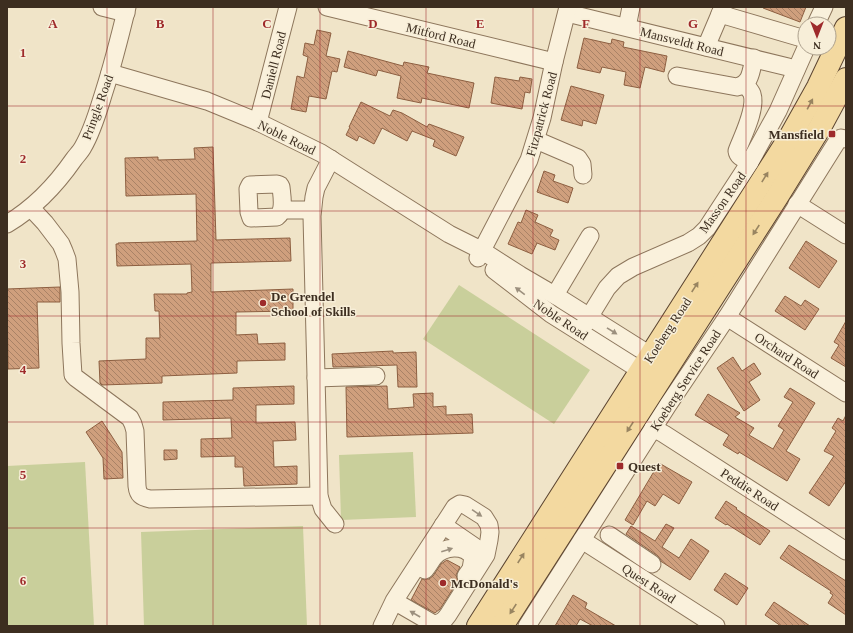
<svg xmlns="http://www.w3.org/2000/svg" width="853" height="633" font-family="Georgia,serif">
<defs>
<pattern id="building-back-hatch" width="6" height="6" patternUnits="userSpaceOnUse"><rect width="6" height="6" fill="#cf9f7d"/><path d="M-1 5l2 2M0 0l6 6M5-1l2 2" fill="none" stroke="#a98266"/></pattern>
</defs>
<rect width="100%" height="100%" fill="#f0e4c8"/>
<g fill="#c9cf9b">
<polygon points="459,285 590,370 554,424 423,339"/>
<polygon points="413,452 416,517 341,520 339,455"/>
<polygon points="85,462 94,626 7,626 7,466"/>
<polygon points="303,526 307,626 144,626 141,532"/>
</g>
<g fill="url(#building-back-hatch)" stroke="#8d5f41">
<polygon points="763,7 806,7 800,22 763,8"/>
<polygon points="317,30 331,33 326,56 340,59 337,72 332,71 326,99 309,96 306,112 291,109 297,76 304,78 308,57 303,55 305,43 314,45"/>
<polygon points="584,38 611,44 612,39 624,42 623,47 667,56 664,72 645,67 640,88 624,85 626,72 602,67 600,73 577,68"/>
<polygon points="348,51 403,66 404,62 429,67 427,73 474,83 469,108 422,98 421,103 397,98 401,76 378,70 376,76 344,67"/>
<polygon points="495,77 519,81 520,77 532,79 530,93 525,92 522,109 491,103"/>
<polygon points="571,86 604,95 596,124 583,120 582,126 561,120"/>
<polygon points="361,102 390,116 393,110 402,113 427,127 429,124 464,137 456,156 433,146 435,140 412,131 407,141 382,128 374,144 359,136 357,141 346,135 350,127 349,127"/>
<polygon points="213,147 216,240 290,238 291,261 211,263 211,292 293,289 293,311 236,312 236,335 257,334 258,344 285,343 285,360 237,361 237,373 162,376 162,383 102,385 100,383 99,361 146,359 146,338 160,338 159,311 155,311 154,294 187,294 187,293 192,292 191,264 117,266 116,244 118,244 118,243 197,241 196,194 126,196 125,158 158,157 158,160 195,159 194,148"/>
<polygon points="544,171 555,175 553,181 573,188 568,203 537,192"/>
<polygon points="526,210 538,215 535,222 553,230 550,236 559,240 555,250 537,243 532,254 508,244 518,222 521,223"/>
<polygon points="806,241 837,261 819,288 789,268"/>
<polygon points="60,287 60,302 37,302 39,368 8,369 7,289"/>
<polygon points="785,296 801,306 805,300 819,309 805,330 775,311"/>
<polygon points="846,321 846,367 831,358 839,345 834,342"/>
<polygon points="393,351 393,353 416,352 417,387 398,387 397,365 333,367 332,354"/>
<polygon points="733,357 742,371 754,363 761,374 749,382 760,400 744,411 717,368"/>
<polygon points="294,386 294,404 256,405 256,423 295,422 296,440 273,441 274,467 297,466 297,484 244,486 243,467 235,467 235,456 201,457 201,439 232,438 231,418 163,420 163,402 233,400 233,388"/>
<polygon points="387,386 388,409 414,407 413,394 433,393 433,407 446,406 446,415 472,414 473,433 347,437 346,387"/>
<polygon points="790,388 815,403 786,451 800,459 787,481 739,452 738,454 723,445 729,435 695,415 708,394 740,413 735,417 754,428 749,435 773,449 784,430 778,426 793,402 784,397"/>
<polygon points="846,415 846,481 829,506 809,493 834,456 824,451 836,431 832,428 838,418 843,421"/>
<polygon points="102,421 122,452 123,478 104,479 103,458 86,432"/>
<polygon points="164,450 177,450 177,459 164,460"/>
<polygon points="659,463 692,482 679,504 663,494 655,506 647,501 633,525 625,520"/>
<polygon points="726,501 737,508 736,509 770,531 760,545 727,524 726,525 715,518"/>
<polygon points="666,524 674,528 662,547 679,558 691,539 709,551 690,580 662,562 658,556 626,534 631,526 655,541"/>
<polygon points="789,545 846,581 846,615 828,603 833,595 830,593 831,591 780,558"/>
<polygon points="447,560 460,567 456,575 458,581 440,609 435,613 411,600 422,579 429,579 433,576 441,564"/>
<polygon points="725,573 748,588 737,605 714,590"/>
<polygon points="573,595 587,603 585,608 616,626 593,626 580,619 576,626 555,626"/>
<polygon points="774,602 810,626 781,626 765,615"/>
</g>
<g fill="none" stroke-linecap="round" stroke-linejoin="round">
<defs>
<g id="minor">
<polyline points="102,7 126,13"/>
<polyline points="327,7 554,62"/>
<polyline points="567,13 788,67 796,70"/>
<polyline points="720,14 805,39"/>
<polyline points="816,24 824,7"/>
<polyline points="627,27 631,7"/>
<polyline points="706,47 723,7"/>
<polyline points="110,73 207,101 258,122 321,153 449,234 481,250 520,275 561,299 661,362"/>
<path d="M677,76L737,87C751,84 751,71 754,58"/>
<path d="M745,84C747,87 751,91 752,94C757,109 742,137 737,151C738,158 745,159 750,162"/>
<polyline points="258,122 288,7"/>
<polyline points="536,140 578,158 582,164 583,175"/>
<polyline points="331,159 316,188 314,197 312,216 319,496 323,509 335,524"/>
<path d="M277,184L280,185L281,187C282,197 285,211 277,217L251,218L249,212L248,189L250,185Z"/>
<polyline points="797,204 846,235"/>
<path d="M31,208L45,223L61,244L64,251L67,259L70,292L71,343L73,375L76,378L130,418L133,424L135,431L137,486C138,495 141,497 150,499L319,496"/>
<polyline points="282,210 312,210"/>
<path d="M7,224C34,208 56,185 74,159C77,155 81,151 83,147C93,130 98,111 104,92C113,64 120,36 127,7"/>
<polyline points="478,258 529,160 542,118 554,62 568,7"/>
<polyline points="494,270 551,314 651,377"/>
<polyline points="555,295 590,236"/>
<polyline points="727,317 846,393"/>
<polyline points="580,332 607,288 618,276 633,267 688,243 699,236 707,228 750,162 778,111 806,48"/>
<polyline points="316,378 376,376"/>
<polyline points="653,428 664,434 846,551"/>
<polyline points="443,525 478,549"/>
<polyline points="609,535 652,564"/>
<polyline points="582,540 716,626"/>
<path d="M425,570C428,566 431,561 434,557C444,546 464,544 473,557L471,569L466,576"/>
<path d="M382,626L394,601L455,507L460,504L465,505L484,517L489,525L490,532L489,540L486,555L448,615C444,621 439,625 432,623L394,601"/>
<polyline points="527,626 668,405 727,317 838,140 841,138 846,139"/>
</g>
<g id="major">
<polyline points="478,626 790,137 818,87 846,28"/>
<polyline points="502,626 777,197 819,129 846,79"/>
</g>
</defs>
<use href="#minor" stroke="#8d765c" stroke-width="19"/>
<use href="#major" stroke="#5b4430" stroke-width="24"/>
<use href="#minor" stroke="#faf1dc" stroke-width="17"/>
<use href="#major" stroke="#f3d9a0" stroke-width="22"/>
</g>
<defs><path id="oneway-solid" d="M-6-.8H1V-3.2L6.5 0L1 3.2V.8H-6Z"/></defs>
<g fill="#988460">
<use href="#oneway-solid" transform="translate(810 104) rotate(-62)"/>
<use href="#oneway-solid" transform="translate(765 177) rotate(-58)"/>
<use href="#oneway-solid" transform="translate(756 230) rotate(123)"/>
<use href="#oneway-solid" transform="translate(695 287) rotate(-57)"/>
<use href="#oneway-solid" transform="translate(630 427) rotate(123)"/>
<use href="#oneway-solid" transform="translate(521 558) rotate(-57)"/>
<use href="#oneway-solid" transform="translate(513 609) rotate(123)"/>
</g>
<g fill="#9c907e">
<use href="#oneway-solid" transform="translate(520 291) rotate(-143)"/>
<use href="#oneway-solid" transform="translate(612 331) rotate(32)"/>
<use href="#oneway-solid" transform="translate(477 513) rotate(34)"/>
<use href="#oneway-solid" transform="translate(447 550) rotate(-17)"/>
<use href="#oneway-solid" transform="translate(415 614) rotate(-150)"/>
</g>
<path fill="none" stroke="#9e2a2b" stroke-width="1" stroke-opacity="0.55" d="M107,7V626M213,7V626M320,7V626M426,7V626M533,7V626M640,7V626M746,7V626M7,106H846M7,211H846M7,316H846M7,422H846M7,528H846"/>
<g fill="#9e2a2b" stroke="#f7eed8" stroke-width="1.5">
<rect x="828" y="130" width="8" height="8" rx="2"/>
<circle cx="263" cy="303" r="4"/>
<rect x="616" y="462" width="8" height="8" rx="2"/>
<circle cx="443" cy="583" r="4"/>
</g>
<g text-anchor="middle" stroke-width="3" stroke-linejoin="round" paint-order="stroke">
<g font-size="13" fill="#3d2e20" stroke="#f7eed8">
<text transform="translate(441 35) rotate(14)" y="5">Mitford Road</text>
<text transform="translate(682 41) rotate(14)" y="5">Mansveldt Road</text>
<text transform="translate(273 65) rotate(-76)" y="5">Daniell Road</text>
<text transform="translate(97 107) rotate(-70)" y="5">Pringle Road</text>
<text transform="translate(541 114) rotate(-75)" y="5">Fitzpatrick Road</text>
<text transform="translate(287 137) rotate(26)" y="5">Noble Road</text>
<text transform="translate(722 202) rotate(-55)" y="5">Masson Road</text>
<text transform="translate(561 319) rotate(34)" y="5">Noble Road</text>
<text transform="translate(667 330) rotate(-57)" y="5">Koeberg Road</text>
<text transform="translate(787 355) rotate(33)" y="5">Orchard Road</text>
<text transform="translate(685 380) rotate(-57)" y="5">Koeberg Service Road</text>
<text transform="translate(750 489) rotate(33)" y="5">Peddie Road</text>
<text transform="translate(649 583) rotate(33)" y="5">Quest Road</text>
</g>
<g font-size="13" font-weight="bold" fill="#3d2e20" stroke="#f7eed8" text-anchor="start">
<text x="824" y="139" text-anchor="end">Mansfield</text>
<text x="271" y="301">De Grendel<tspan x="271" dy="15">School of Skills</tspan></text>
<text x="628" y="471">Quest</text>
<text x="451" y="588">McDonald's</text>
</g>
</g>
<g font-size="13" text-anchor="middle" font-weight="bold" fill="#9e2a2b" stroke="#f7eed8" stroke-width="3" stroke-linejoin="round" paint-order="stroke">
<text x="53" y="28">A</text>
<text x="160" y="28">B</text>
<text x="267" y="28">C</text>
<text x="373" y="28">D</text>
<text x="480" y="28">E</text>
<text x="586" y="28">F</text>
<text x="693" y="28">G</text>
<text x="23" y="57">1</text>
<text x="23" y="163">2</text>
<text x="23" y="268">3</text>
<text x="23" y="374">4</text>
<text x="23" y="479">5</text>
<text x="23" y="585">6</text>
</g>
<rect width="853" height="633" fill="none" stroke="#3d2e20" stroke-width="16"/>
<g transform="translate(817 36) rotate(180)"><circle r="19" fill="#f7eed8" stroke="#ada18e"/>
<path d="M0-3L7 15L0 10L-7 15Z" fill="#9e2a2b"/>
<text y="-6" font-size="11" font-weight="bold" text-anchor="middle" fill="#3d2e20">N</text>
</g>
</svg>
